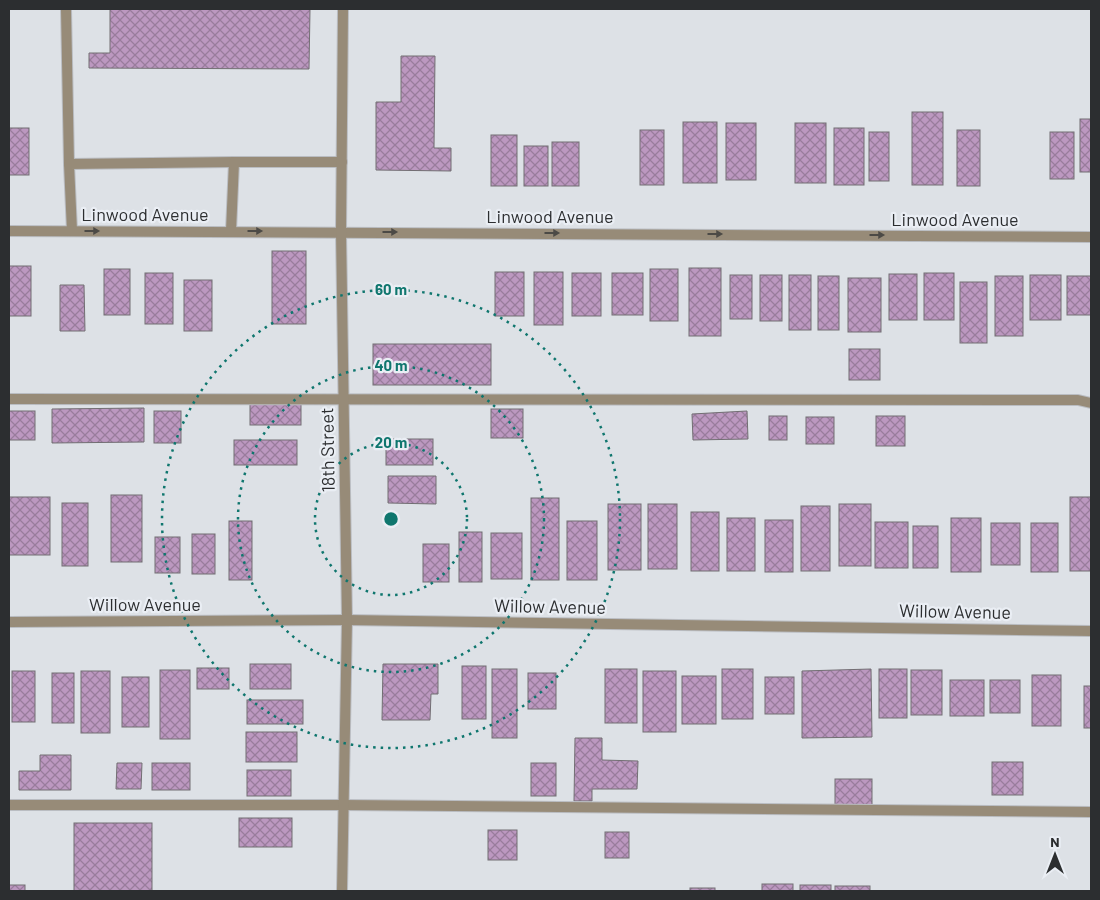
<svg xmlns="http://www.w3.org/2000/svg" width="1100" height="900" font-family="Barlow,sans-serif">
<defs>
<pattern id="building-cross-hatch" width="8" height="8" patternUnits="userSpaceOnUse" patternTransform="scale(1.25)"><rect width="8" height="8" fill="#bc98c0"/><path d="M0 0l8 8M0 8l8-8" fill="none" stroke="#997c9c"/></pattern>
</defs>
<rect width="100%" height="100%" fill="#dde1e6"/>
<g fill="url(#building-cross-hatch)" stroke="#726e73">
<polygon points="110,9 310,9 309,69 89,68 89,53 110,53"/>
<polygon points="401,56 435,56 434,148 451,148 451,171 376,170 376,102 401,102"/>
<rect x="912" y="112" width="31" height="73"/>
<rect x="1080" y="119" width="11" height="53"/>
<rect x="683" y="122" width="34" height="61"/>
<rect x="726" y="123" width="30" height="57"/>
<rect x="795" y="123" width="31" height="60"/>
<rect x="9" y="128" width="20" height="47"/>
<rect x="834" y="128" width="30" height="57"/>
<rect x="640" y="130" width="24" height="55"/>
<rect x="957" y="130" width="23" height="56"/>
<rect x="869" y="132" width="20" height="49"/>
<rect x="1050" y="132" width="24" height="47"/>
<rect x="491" y="135" width="26" height="51"/>
<rect x="552" y="142" width="27" height="44"/>
<rect x="524" y="146" width="24" height="40"/>
<rect x="272" y="251" width="34" height="73"/>
<rect x="9" y="266" width="22" height="50"/>
<rect x="689" y="268" width="32" height="68"/>
<rect x="104" y="269" width="26" height="46"/>
<rect x="650" y="269" width="28" height="52"/>
<rect x="495" y="272" width="29" height="44"/>
<rect x="534" y="272" width="29" height="53"/>
<rect x="145" y="273" width="28" height="51"/>
<rect x="572" y="273" width="29" height="43"/>
<rect x="612" y="273" width="31" height="42"/>
<rect x="924" y="273" width="30" height="47"/>
<rect x="889" y="274" width="28" height="46"/>
<rect x="730" y="275" width="22" height="44"/>
<rect x="760" y="275" width="22" height="46"/>
<rect x="789" y="275" width="22" height="55"/>
<rect x="1030" y="275" width="31" height="45"/>
<rect x="818" y="276" width="21" height="54"/>
<rect x="995" y="276" width="28" height="60"/>
<rect x="1067" y="276" width="24" height="39"/>
<rect x="848" y="278" width="33" height="54"/>
<rect x="184" y="280" width="28" height="51"/>
<rect x="960" y="282" width="27" height="61"/>
<polygon points="60,285 84,285 85,331 60,331"/>
<rect x="373" y="344" width="118" height="41"/>
<rect x="849" y="349" width="31" height="31"/>
<rect x="250" y="402" width="51" height="23"/>
<polygon points="144,408 144,442 52,443 52,409"/>
<rect x="491" y="409" width="32" height="29"/>
<rect x="9" y="411" width="26" height="29"/>
<rect x="154" y="411" width="27" height="32"/>
<polygon points="747,411 748,439 693,440 692,414"/>
<rect x="769" y="416" width="18" height="24"/>
<rect x="876" y="416" width="29" height="30"/>
<rect x="806" y="417" width="28" height="27"/>
<rect x="386" y="439" width="47" height="26"/>
<rect x="234" y="440" width="63" height="25"/>
<polygon points="388,476 436,476 436,504 388,503"/>
<rect x="111" y="495" width="31" height="67"/>
<rect x="9" y="497" width="41" height="58"/>
<rect x="1070" y="497" width="21" height="74"/>
<rect x="531" y="498" width="28" height="82"/>
<rect x="62" y="503" width="26" height="63"/>
<rect x="608" y="504" width="33" height="66"/>
<rect x="648" y="504" width="29" height="65"/>
<rect x="839" y="504" width="32" height="62"/>
<rect x="801" y="506" width="29" height="65"/>
<rect x="691" y="512" width="28" height="59"/>
<rect x="727" y="518" width="28" height="53"/>
<rect x="951" y="518" width="30" height="54"/>
<rect x="765" y="520" width="28" height="52"/>
<rect x="229" y="521" width="23" height="59"/>
<rect x="567" y="521" width="30" height="59"/>
<rect x="875" y="522" width="33" height="46"/>
<rect x="991" y="523" width="29" height="42"/>
<rect x="1031" y="523" width="27" height="49"/>
<rect x="913" y="526" width="25" height="42"/>
<rect x="459" y="532" width="23" height="50"/>
<rect x="491" y="533" width="31" height="46"/>
<rect x="192" y="534" width="23" height="40"/>
<rect x="155" y="537" width="25" height="36"/>
<rect x="423" y="544" width="26" height="38"/>
<rect x="250" y="664" width="41" height="25"/>
<polygon points="383,664 438,664 438,694 431,694 430,720 382,720"/>
<rect x="462" y="666" width="24" height="53"/>
<rect x="197" y="668" width="32" height="21"/>
<rect x="492" y="669" width="25" height="69"/>
<rect x="605" y="669" width="32" height="54"/>
<rect x="722" y="669" width="31" height="50"/>
<polygon points="871,669 872,737 802,738 802,671"/>
<rect x="879" y="669" width="28" height="49"/>
<rect x="160" y="670" width="30" height="69"/>
<rect x="911" y="670" width="31" height="45"/>
<rect x="12" y="671" width="23" height="51"/>
<rect x="81" y="671" width="29" height="62"/>
<rect x="643" y="671" width="33" height="61"/>
<rect x="52" y="673" width="22" height="50"/>
<rect x="528" y="673" width="28" height="36"/>
<rect x="1032" y="675" width="29" height="51"/>
<rect x="682" y="676" width="34" height="48"/>
<rect x="122" y="677" width="27" height="50"/>
<rect x="765" y="677" width="29" height="37"/>
<rect x="950" y="680" width="34" height="36"/>
<rect x="990" y="680" width="30" height="33"/>
<rect x="1084" y="686" width="7" height="42"/>
<rect x="247" y="700" width="56" height="24"/>
<rect x="246" y="732" width="51" height="30"/>
<polygon points="575,738 602,738 602,760 638,761 637,789 592,789 592,801 574,801"/>
<polygon points="40,755 71,755 71,790 19,790 19,771 40,771"/>
<rect x="992" y="762" width="31" height="33"/>
<polygon points="117,763 142,763 141,789 116,789"/>
<rect x="152" y="763" width="38" height="27"/>
<rect x="531" y="763" width="25" height="33"/>
<rect x="247" y="770" width="44" height="26"/>
<rect x="835" y="779" width="37" height="27"/>
<rect x="239" y="818" width="53" height="29"/>
<rect x="74" y="823" width="78" height="68"/>
<rect x="488" y="830" width="29" height="30"/>
<rect x="605" y="832" width="24" height="26"/>
<rect x="762" y="884" width="31" height="7"/>
<rect x="9" y="885" width="16" height="6"/>
<rect x="800" y="885" width="31" height="6"/>
<rect x="835" y="886" width="35" height="5"/>
<rect x="690" y="888" width="25" height="3"/>
</g>
<g fill="none" stroke-linecap="round" stroke-linejoin="round">
<defs>
<g id="lane">
<polyline points="66,9 69,164"/>
<polyline points="72,231 69,164 234,162"/>
<polyline points="231,231 234,162 342,162"/>
<polyline points="9,399 1078,400 1091,403"/>
<polyline points="9,805 343,805 1091,812"/>
</g>
<g id="street">
<polyline points="9,231 1091,237"/>
<polyline points="9,622 347,620 1091,631"/>
<polyline points="342,891 347,620 341,231 343,9"/>
</g>
</defs>
<use href="#lane" stroke="#babdc2" stroke-width="12"/>
<use href="#street" stroke="#babdc2" stroke-width="12"/>
<use href="#lane" stroke="#978b78" stroke-width="10"/>
<use href="#street" stroke="#978b78" stroke-width="10"/>
</g>
<defs><path id="oneway-solid" d="M-6-.8H1V-3.2L6.5 0L1 3.2V.8H-6Z" transform="scale(1.25)"/></defs>
<g fill="#4c4a46">
<use href="#oneway-solid" transform="translate(92 231)"/>
<use href="#oneway-solid" transform="translate(255 231)"/>
<use href="#oneway-solid" transform="translate(390 232)"/>
<use href="#oneway-solid" transform="translate(552 233)"/>
<use href="#oneway-solid" transform="translate(715 234)"/>
<use href="#oneway-solid" transform="translate(877 235)"/>
</g>
<g fill="none" stroke="#0f766e" stroke-width="2.5" stroke-dasharray="2.5 5">
<circle cx="391" cy="519" r="76"/>
<circle cx="391" cy="519" r="153"/>
<circle cx="391" cy="519" r="229"/>
</g>
<g text-anchor="middle" stroke-width="4.5" stroke-linejoin="round" paint-order="stroke">
<g font-size="18" fill="#2c2e30" stroke="#eaeef4">
<text x="145" y="221">Linwood Avenue</text>
<text x="550" y="223">Linwood Avenue</text>
<text x="955" y="226">Linwood Avenue</text>
<text transform="translate(328 450) rotate(-91)" y="6">18th Street</text>
<text x="145" y="611">Willow Avenue</text>
<text transform="translate(550 607) rotate(1)" y="6">Willow Avenue</text>
<text transform="translate(955 612) rotate(1)" y="6">Willow Avenue</text>
</g>
</g>
<circle cx="391" cy="519" r="8" fill="#0f766e" stroke="#eaeef4" stroke-width="2.5"/>
<g font-size="15" text-anchor="middle" font-weight="bold" fill="#0f766e" stroke="#eaeef4" stroke-width="4.5" stroke-linejoin="round" paint-order="stroke">
<text x="391" y="295">60 m</text>
<text x="391" y="371">40 m</text>
<text x="391" y="448">20 m</text>
</g>
<rect width="1100" height="900" fill="none" stroke="#2c2e30" stroke-width="20"/>
<g transform="translate(1055 855)" stroke="#eaeef4" stroke-width="4" paint-order="stroke">
<path d="M0-4L9 19L0 12L-9 19Z" fill="#2c2e30"/>
<text y="-8" font-size="14" font-weight="bold" text-anchor="middle" fill="#2c2e30">N</text>
</g>
</svg>
